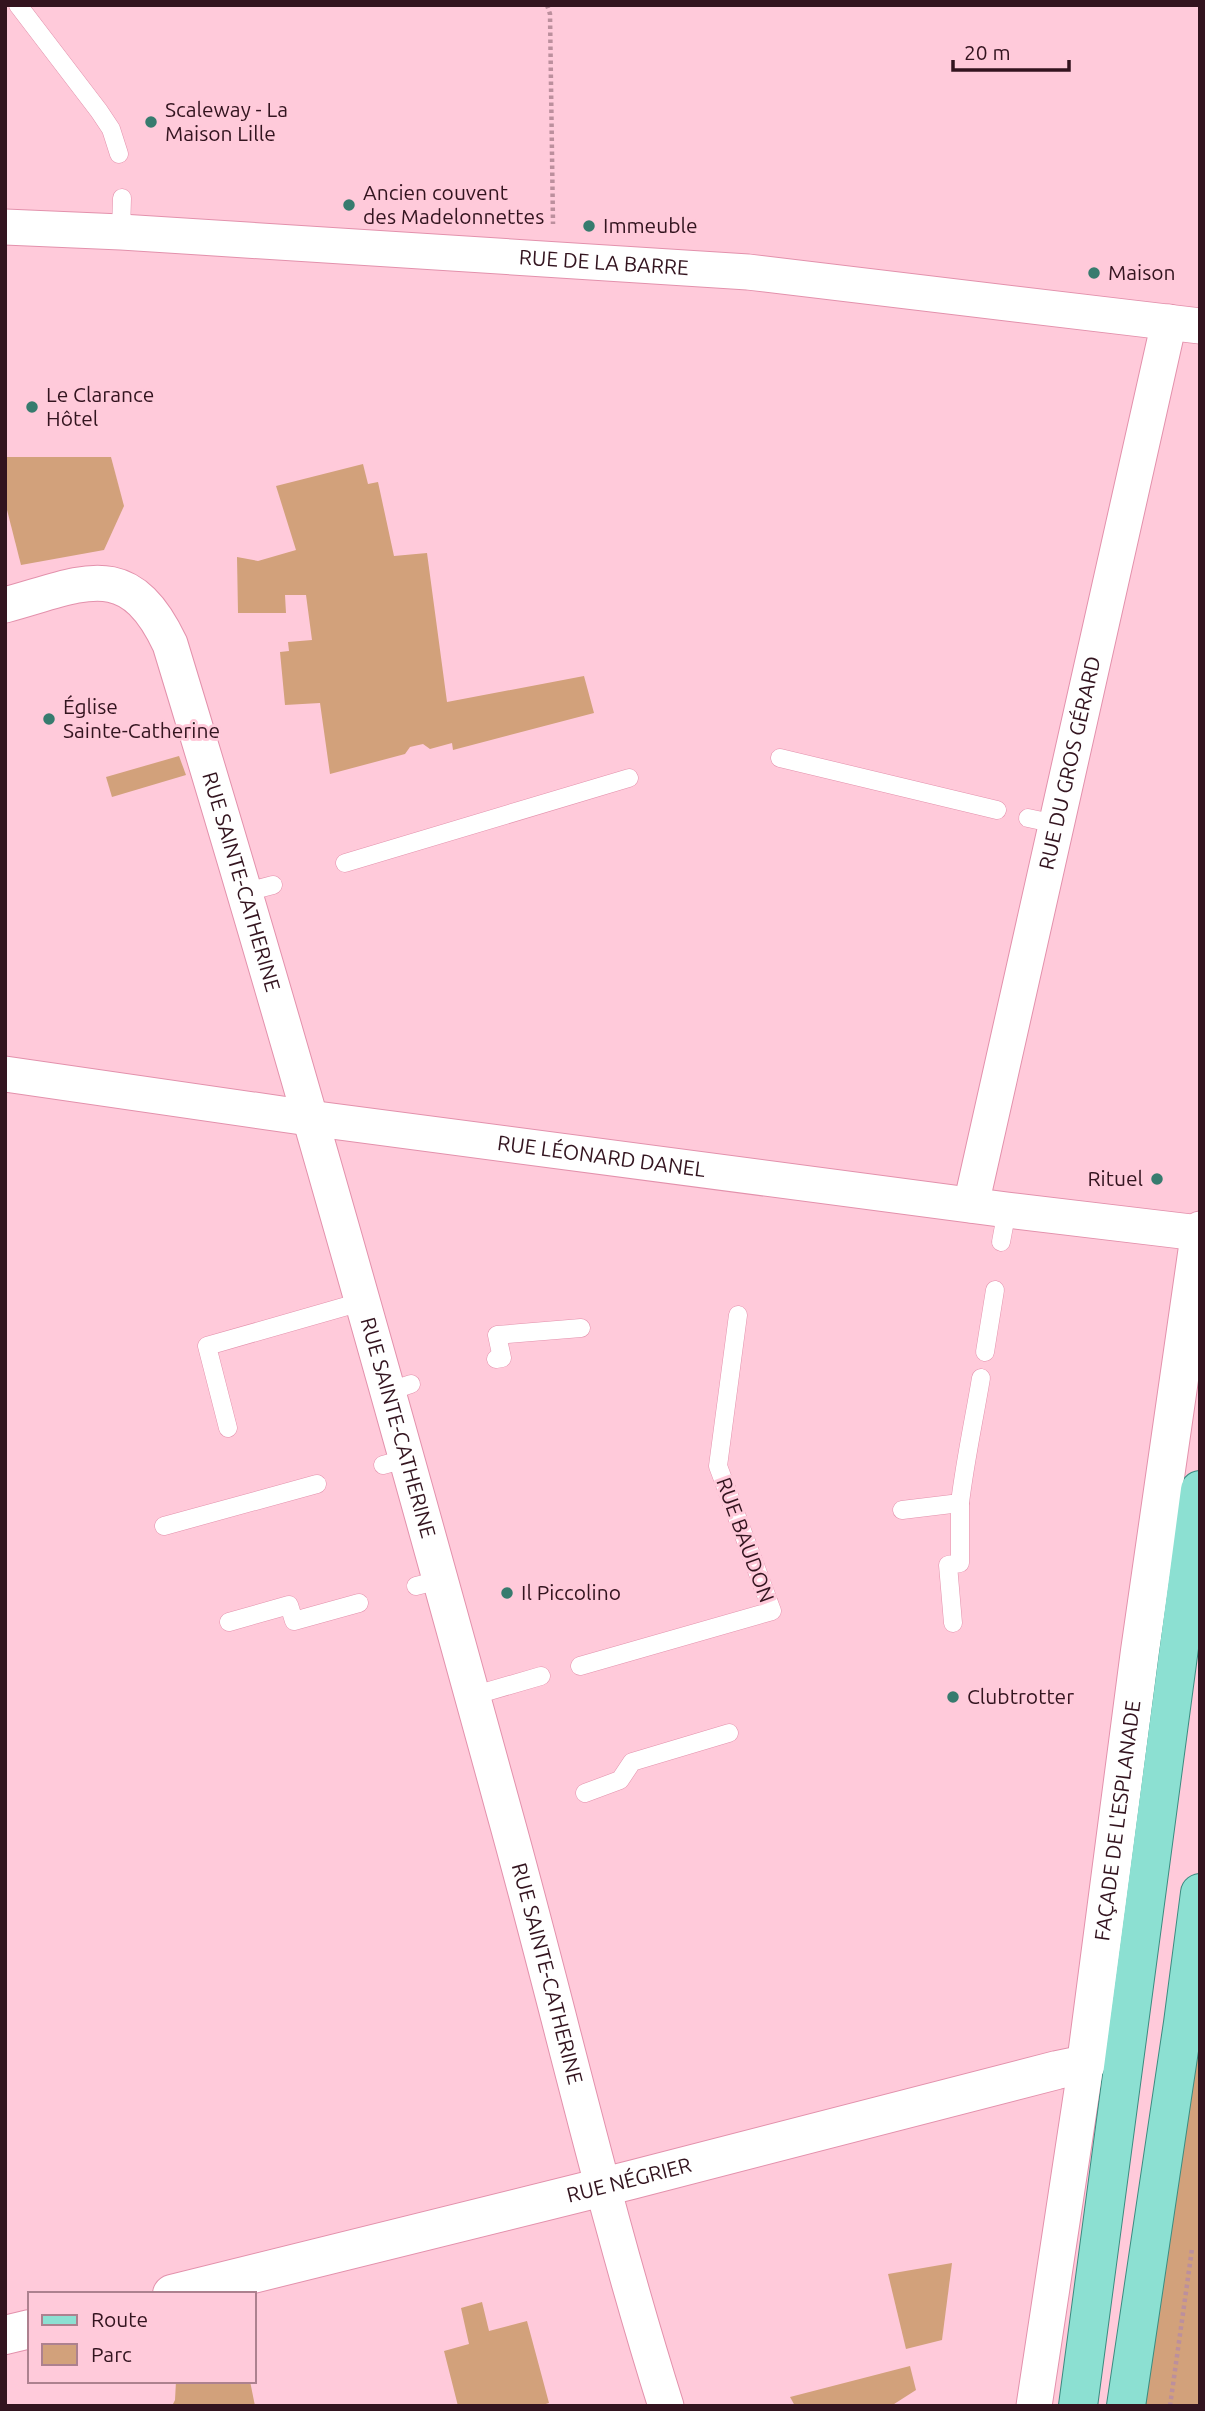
<svg xmlns="http://www.w3.org/2000/svg" width="1205" height="2411" font-family="Ubuntu,sans-serif">
<rect width="100%" height="100%" fill="#ffcada"/>
<g fill="#d2a17b">
<polygon points="5,457 111,457 124,506 104,550 21,565 5,502"/>
<polygon points="363,464 368,484 378,482 394,556 427,553 447,702 584,676 594,713 453,750 452,743 430,749 423,744 410,747 405,754 330,774 320,703 285,705 280,652 289,651 288,642 312,640 306,595 285,595 286,613 238,613 237,557 258,561 296,550 276,486"/>
<polygon points="179,756 186,775 112,797 106,777"/>
<polygon points="1200,1973 1200,2406 1142,2406"/>
<polygon points="952,2263 942,2340 906,2349 888,2274"/>
<polygon points="482,2302 489,2331 527,2321 549,2403 539,2406 458,2406 444,2351 469,2344 461,2308"/>
<polygon points="910,2366 916,2390 891,2406 795,2406 790,2397"/>
<polygon points="176,2381 250,2381 255,2406 172,2406 175,2400"/>
</g>
<g fill="none" stroke-linecap="round" stroke-linejoin="round">
<defs>
<g id="lane">
<polyline points="18,5 99,111 111,129 119,154"/>
<polyline points="121,232 122,198"/>
<polyline points="780,758 997,810"/>
<polyline points="1028,818 1056,824"/>
<polyline points="345,863 629,778"/>
<polyline points="246,892 273,885"/>
<polyline points="1001,1242 1007,1210"/>
<polyline points="985,1352 995,1290"/>
<polyline points="496,1359 502,1358 497,1335 581,1328"/>
<polyline points="387,1392 411,1384"/>
<polyline points="228,1428 207,1346 361,1302"/>
<polyline points="383,1465 405,1459"/>
<path d="M902,1510L960,1503C965,1461 974,1420 981,1378"/>
<polyline points="164,1526 317,1484"/>
<polyline points="416,1586 440,1580"/>
<polyline points="229,1622 289,1605 294,1621 359,1603"/>
<polyline points="953,1623 948,1565 960,1563 960,1503"/>
<polyline points="580,1666 772,1611 718,1466 738,1315"/>
<polyline points="472,1696 541,1676"/>
<polyline points="585,1793 620,1780 632,1762 729,1733"/>
</g>
<g id="street">
<path id="s1" d="M5,227L121,232L748,272L1200,326"/>
<path id="s2" d="M5,605C83,584 128,555 170,644C288,1031 397,1421 504,1811C559,2009 604,2210 666,2406"/>
<path id="s3" d="M5,1074L309,1118L1007,1210L1199,1233L1200,1229"/>
<path id="s4" d="M971,1205L1169,322"/>
<polyline points="1034,2406 1086,2064"/>
</g>
<g id="secondary">
<path id="s5" d="M172,2294L631,2180L1057,2070L1086,2064L1140,1651L1200,1233"/>
<polyline points="5,2335 30,2329"/>
</g>
<g id="primary">
<polyline points="1078,2406 1200,1490"/>
<polyline points="1126,2406 1183,2023 1200,1893"/>
</g>
</defs>
<use href="#lane" stroke="#e391ac" stroke-width="19"/>
<use href="#street" stroke="#e391ac" stroke-width="37"/>
<use href="#secondary" stroke="#e391ac" stroke-width="40"/>
<use href="#primary" stroke="#3b8b80" stroke-width="40"/>
<g stroke="#bc8f9d" stroke-width="4.5" stroke-dasharray="3.5 3.5" stroke-linecap="butt">
<polyline points="547,5 550,14 553,224"/>
<polyline points="1170,2406 1192,2249"/>
</g>
<use href="#lane" stroke="#fff" stroke-width="18"/>
<use href="#street" stroke="#fff" stroke-width="35"/>
<use href="#secondary" stroke="#fff" stroke-width="38"/>
<use href="#primary" stroke="#8ce0d2" stroke-width="38"/>
</g>
<g fill="#377b6e" stroke="#ffcada" stroke-width="2.5">
<circle cx="151" cy="122" r="7"/>
<circle cx="349" cy="205" r="7"/>
<circle cx="589" cy="226" r="7"/>
<circle cx="1094" cy="273" r="7"/>
<circle cx="32" cy="407" r="7"/>
<circle cx="49" cy="719" r="7"/>
<circle cx="1157" cy="1179" r="7"/>
<circle cx="507" cy="1593" r="7"/>
<circle cx="953" cy="1697" r="7"/>
</g>
<g text-anchor="middle" stroke-width="6" stroke-linejoin="round" paint-order="stroke">
<g font-size="21" fill="#33141f" stroke="#ffcada" text-anchor="start">
<text x="165" y="117">Scaleway - La<tspan x="165" dy="24">Maison Lille</tspan></text>
<text x="363" y="200">Ancien couvent<tspan x="363" dy="24">des Madelonnettes</tspan></text>
<text x="603" y="233">Immeuble</text>
<text x="1108" y="280">Maison</text>
<text x="46" y="402">Le Clarance<tspan x="46" dy="24">Hôtel</tspan></text>
<text x="63" y="714">Église<tspan x="63" dy="24">Sainte-Catherine</tspan></text>
<text x="1143" y="1186" text-anchor="end">Rituel</text>
<text x="521" y="1600">Il Piccolino</text>
<text x="967" y="1704">Clubtrotter</text>
</g>
<g font-size="21" fill="#33141f" stroke="#ffcada">
<text dy="7" stroke="none"><textPath href="#s1" startOffset="600">RUE DE LA BARRE</textPath></text>
<text dy="7" stroke="none"><textPath href="#s4" startOffset="453">RUE DU GROS GÉRARD</textPath></text>
<text dy="7" stroke="none"><textPath href="#s2" startOffset="444">RUE SAINTE-CATHERINE</textPath></text>
<text dy="7" stroke="none"><textPath href="#s3" startOffset="602">RUE LÉONARD DANEL</textPath></text>
<text dy="7" stroke="none"><textPath href="#s2" startOffset="1012">RUE SAINTE-CATHERINE</textPath></text>
<text transform="translate(745 1540) rotate(70)" y="7">RUE BAUDON</text>
<text dy="7" stroke="none"><textPath href="#s5" startOffset="1188">FAÇADE DE L'ESPLANADE</textPath></text>
<text dy="7" stroke="none"><textPath href="#s2" startOffset="1578">RUE SAINTE-CATHERINE</textPath></text>
<text dy="7" stroke="none"><textPath href="#s5" startOffset="471">RUE NÉGRIER</textPath></text>
</g>
</g>
<rect width="1205" height="2411" fill="none" stroke="#33141f" stroke-width="14"/>
<rect x="28" y="2292" width="228" height="91" fill="#ffcada" stroke="#ad818f" stroke-width="2"/>
<rect x="42" y="2315" width="35" height="10" fill="#8ce0d2" stroke="#ad818f" stroke-width="2"/>
<text x="91" y="2327" font-size="21" fill="#33141f">Route</text>
<rect x="42" y="2344" width="35" height="21" fill="#d2a17b" stroke="#ad818f" stroke-width="2"/>
<text x="91" y="2362" font-size="21" fill="#33141f">Parc</text>
<path d="M953 60v10h116v-10" fill="none" stroke="#33141f" stroke-width="3.5"/>
<text x="964" y="60" font-size="21" fill="#33141f" stroke="#ffcada" stroke-width="5" paint-order="stroke">20 m</text>
</svg>
